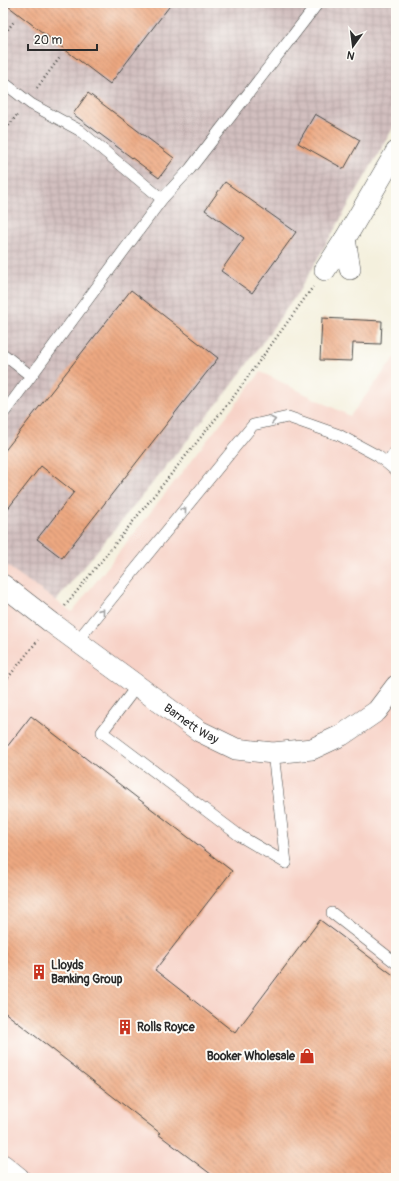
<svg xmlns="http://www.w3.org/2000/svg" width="399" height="1181" font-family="Pangolin,sans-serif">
<defs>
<pattern id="industrial-grid" width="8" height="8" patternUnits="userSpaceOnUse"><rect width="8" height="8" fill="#d2bfbf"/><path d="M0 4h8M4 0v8" fill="none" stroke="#b4a4a4"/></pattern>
<pattern id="building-back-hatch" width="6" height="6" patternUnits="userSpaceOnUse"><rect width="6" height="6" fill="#eda881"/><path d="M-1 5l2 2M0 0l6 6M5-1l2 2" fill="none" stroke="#c0896a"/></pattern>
</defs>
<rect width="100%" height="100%" fill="#fdfcf7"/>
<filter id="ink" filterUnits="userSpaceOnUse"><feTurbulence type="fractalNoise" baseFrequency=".025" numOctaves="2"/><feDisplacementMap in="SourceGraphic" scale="8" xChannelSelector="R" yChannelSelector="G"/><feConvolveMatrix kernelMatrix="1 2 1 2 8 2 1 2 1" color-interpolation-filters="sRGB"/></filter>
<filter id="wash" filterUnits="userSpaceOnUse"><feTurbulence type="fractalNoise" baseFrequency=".012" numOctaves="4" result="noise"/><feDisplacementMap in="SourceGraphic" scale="16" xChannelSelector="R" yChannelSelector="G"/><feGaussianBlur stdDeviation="0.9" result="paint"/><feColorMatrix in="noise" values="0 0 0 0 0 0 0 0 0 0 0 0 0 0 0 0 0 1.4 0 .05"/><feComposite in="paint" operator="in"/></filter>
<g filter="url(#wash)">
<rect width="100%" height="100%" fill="#f4f0dd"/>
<polygon fill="#f7d1c6" points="396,356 396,1178 3,1178 3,563 72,612 261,372 350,416"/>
<polygon fill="url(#industrial-grid)" points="3,3 396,3 396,123 299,291 231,387 56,601 3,563"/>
<g id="blocks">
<g fill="url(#building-back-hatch)">
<polygon points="4,3 172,3 110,84"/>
<polygon points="88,93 174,158 159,178 73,114"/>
<polygon points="315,114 360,140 344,169 298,143"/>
<polygon points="225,182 296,232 252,293 221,271 244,238 205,210"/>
<polygon points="131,290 218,358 62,558 37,539 74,492 41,466 3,515 3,453"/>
<polygon points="322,318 382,321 381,344 353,343 352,361 320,360"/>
<polygon points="31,716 232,871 155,970 235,1033 320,920 396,977 396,1178 216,1178 158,1134 160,1133 3,1011 3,752"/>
</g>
</g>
</g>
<g filter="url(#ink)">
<use href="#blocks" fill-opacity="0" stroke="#494946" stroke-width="1"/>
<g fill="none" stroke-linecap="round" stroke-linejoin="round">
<defs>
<g id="lane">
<polyline points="3,82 31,104 79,130 162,199"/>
<polyline points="3,354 31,376"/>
<polyline points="3,414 162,199 190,169 318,3"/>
<polyline points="387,463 396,451"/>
<polyline points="77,641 253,425 288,417 339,435 378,456 396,471"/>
<polyline points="137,686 102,732 240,836 286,863"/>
<polyline points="273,753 286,863"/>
<polyline points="332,913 396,963"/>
</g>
<g id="street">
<polyline points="345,239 350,269"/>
<polyline points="325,270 345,239 396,152"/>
<path id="s1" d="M3,585L52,623L199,731L236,749L273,753L312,749L342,735L377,711L396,686"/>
<polyline points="3,1165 19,1178"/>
</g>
</defs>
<use href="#lane" stroke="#494946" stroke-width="12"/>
<use href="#street" stroke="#494946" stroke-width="22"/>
<g stroke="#494946" stroke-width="2.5" stroke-dasharray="1 3" stroke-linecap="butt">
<polyline points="3,36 15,20"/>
<polyline points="37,88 61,56"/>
<polyline points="3,136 4,132 17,115"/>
<polyline points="65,606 234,396 313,287"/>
<polyline points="3,684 38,640"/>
</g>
<use href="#lane" stroke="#fff" stroke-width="11"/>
<use href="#street" stroke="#fff" stroke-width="21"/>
</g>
<defs><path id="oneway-chevron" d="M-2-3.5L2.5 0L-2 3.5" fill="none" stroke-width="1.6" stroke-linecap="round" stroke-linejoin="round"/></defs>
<g stroke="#a0a0a0">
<use href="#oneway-chevron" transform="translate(273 420) rotate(-13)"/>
<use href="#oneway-chevron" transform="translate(184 510) rotate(-51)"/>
<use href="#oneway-chevron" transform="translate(102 611) rotate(-51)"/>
</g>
</g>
<defs>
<symbol id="building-bare" viewBox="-9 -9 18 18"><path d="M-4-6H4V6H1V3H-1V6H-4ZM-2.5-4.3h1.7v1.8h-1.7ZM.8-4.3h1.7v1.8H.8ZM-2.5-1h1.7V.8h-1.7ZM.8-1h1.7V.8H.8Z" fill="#c8321e" stroke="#fdfcf7" stroke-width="2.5" paint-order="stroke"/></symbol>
<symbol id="shop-bare" viewBox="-9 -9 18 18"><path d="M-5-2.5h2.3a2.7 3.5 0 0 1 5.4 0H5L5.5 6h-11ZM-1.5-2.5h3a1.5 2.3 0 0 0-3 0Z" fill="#c8321e" stroke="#fdfcf7" stroke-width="2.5" paint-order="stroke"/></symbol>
</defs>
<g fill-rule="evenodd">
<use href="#building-bare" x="28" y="961" width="22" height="22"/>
<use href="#building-bare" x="114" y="1016" width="22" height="22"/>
<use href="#shop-bare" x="296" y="1045" width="22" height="22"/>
</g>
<g text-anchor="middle" stroke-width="4" stroke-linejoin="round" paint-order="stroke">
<g font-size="12" fill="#2b2b2b" stroke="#fdfcf7">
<text dy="4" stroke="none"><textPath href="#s1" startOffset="234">Barnett Way</textPath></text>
</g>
<g font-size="12" font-weight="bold" fill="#2b2b2b" stroke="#fdfcf7" text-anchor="start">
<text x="51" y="969">Lloyds<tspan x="51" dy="14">Banking Group</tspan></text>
<text x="137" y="1031">Rolls Royce</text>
<text x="295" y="1060" text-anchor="end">Booker Wholesale</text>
</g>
</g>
<rect width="399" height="1181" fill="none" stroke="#fdfcf7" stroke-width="16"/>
<g transform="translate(353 46) rotate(194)" stroke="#fdfcf7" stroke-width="3" paint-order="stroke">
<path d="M0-3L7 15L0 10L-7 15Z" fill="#2b2b2b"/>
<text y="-6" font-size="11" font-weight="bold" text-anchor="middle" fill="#2b2b2b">N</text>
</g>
<path d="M28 44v6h69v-6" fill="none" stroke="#2b2b2b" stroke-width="2"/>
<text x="34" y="44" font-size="12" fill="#2b2b2b" stroke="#fdfcf7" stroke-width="3" paint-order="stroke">20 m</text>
</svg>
